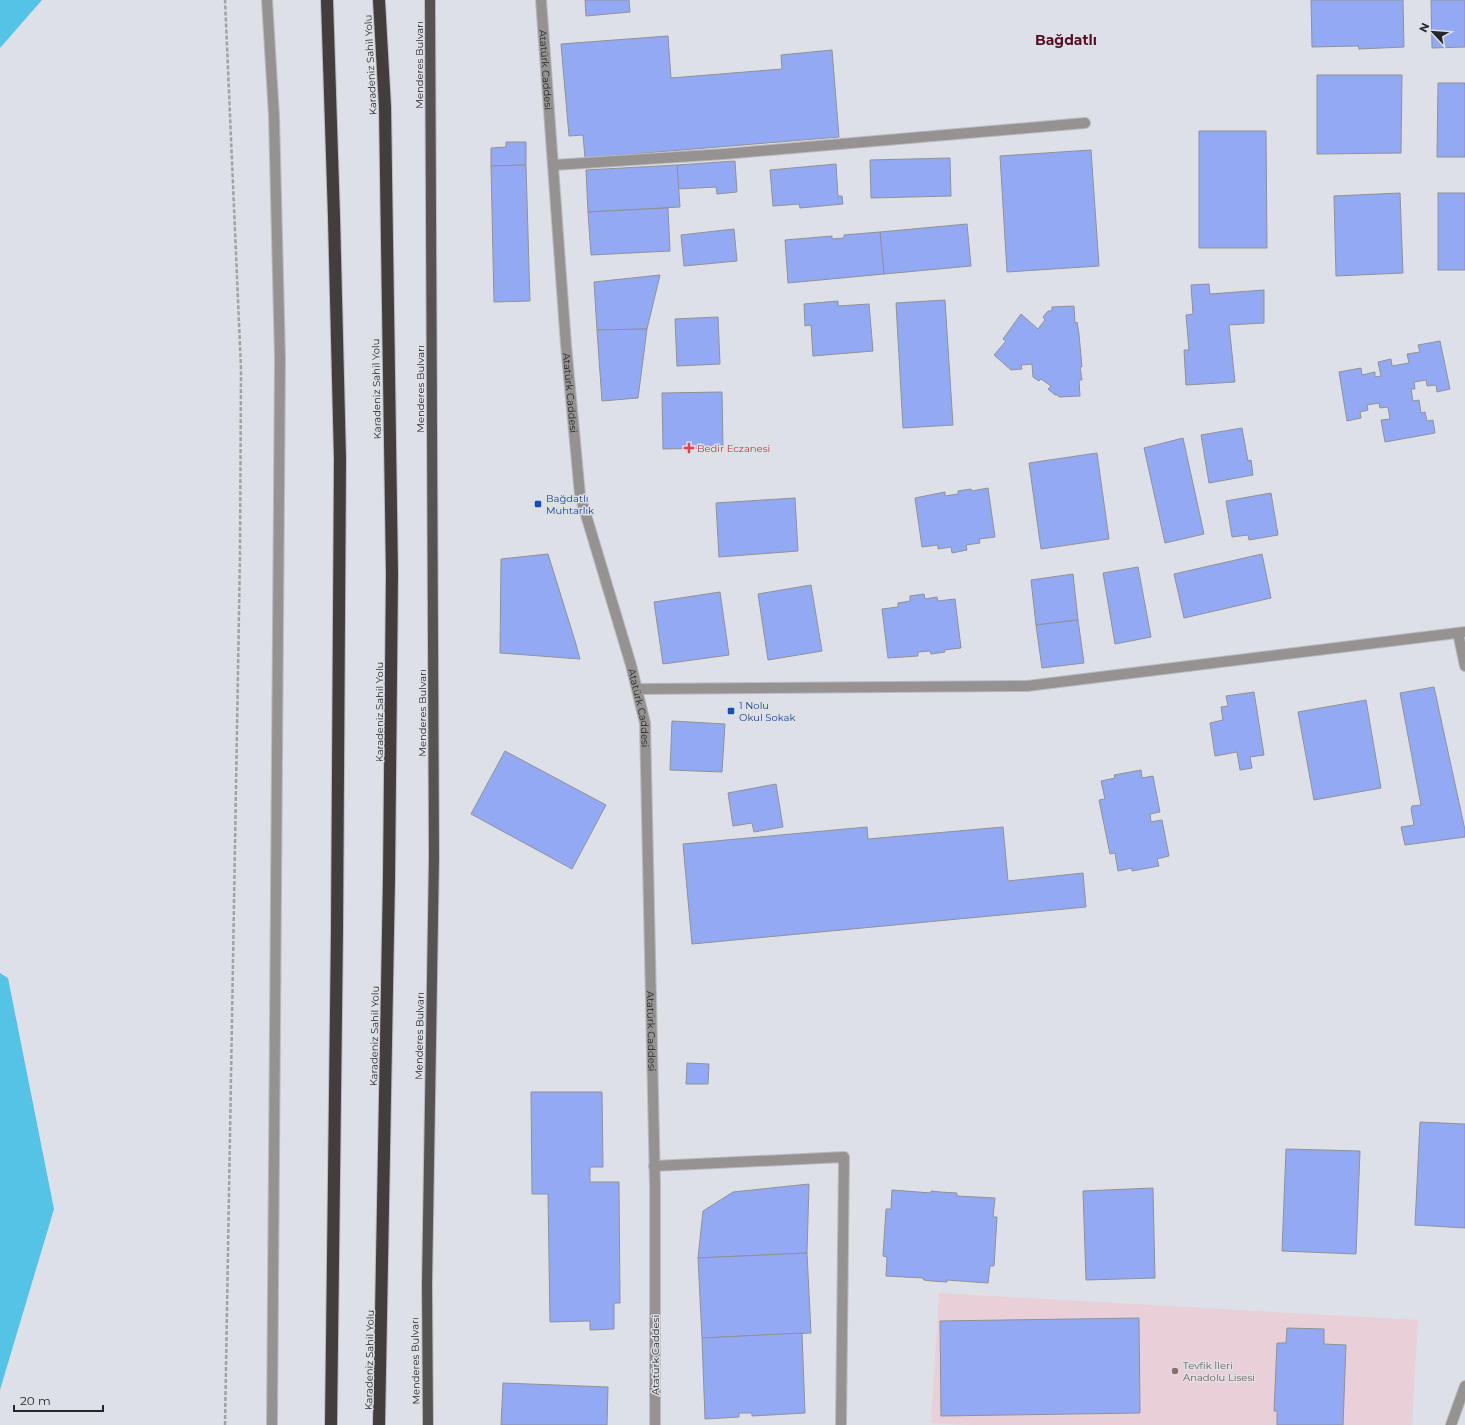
<svg xmlns="http://www.w3.org/2000/svg" width="1465" height="1425" font-family="Montserrat,sans-serif">
<rect width="100%" height="100%" fill="#dee0e7"/>
<polygon fill="#e8cfd8" points="939,1293 1418,1320 1412,1425 969,1425 931,1423"/>
<g fill="#55c3e6">
<polygon points="0,0 42,0 0,48"/>
<polygon points="0,973 8,978 54,1209 0,1390"/>
</g>
<g fill="#94a9f4" stroke="#909197">
<polygon points="585,0 629,0 630,12 586,16"/>
<polygon points="1311,0 1403,0 1404,47 1359,49 1358,46 1312,47"/>
<polygon points="1431,0 1465,0 1465,47 1432,48"/>
<polygon points="668,36 671,78 782,69 781,55 832,50 839,137 585,158 583,135 569,136 561,44"/>
<polygon points="1317,75 1402,75 1401,153 1317,154"/>
<polygon points="1438,83 1465,83 1465,157 1437,157"/>
<polygon points="1199,131 1266,131 1267,248 1199,248"/>
<polygon points="506,142 526,142 526,165 491,166 491,148 506,147"/>
<polygon points="1091,150 1099,266 1007,272 1000,156"/>
<polygon points="950,158 951,196 871,198 870,160"/>
<polygon points="735,161 737,192 717,194 716,187 678,189 677,165"/>
<polygon points="836,164 838,196 842,196 843,204 800,208 799,204 773,206 770,170"/>
<polygon points="526,165 530,301 494,302 491,166"/>
<polygon points="677,165 680,207 588,212 586,170"/>
<polygon points="1400,193 1403,273 1336,276 1334,196"/>
<rect x="1438" y="193" width="27" height="77"/>
<polygon points="668,208 670,251 591,255 588,212"/>
<polygon points="967,224 971,266 884,274 880,232"/>
<polygon points="734,229 737,261 684,266 681,235"/>
<polygon points="880,232 884,274 788,283 785,240 832,236 832,239 844,238 844,235"/>
<polygon points="660,275 647,329 597,330 594,282"/>
<polygon points="1209,284 1210,294 1264,290 1264,323 1229,325 1235,382 1186,385 1184,350 1189,350 1186,315 1193,314 1191,285"/>
<polygon points="945,300 953,425 903,428 896,303"/>
<polygon points="838,301 838,306 869,304 873,351 813,356 811,325 805,326 804,304"/>
<polygon points="1074,306 1075,323 1077,322 1079,334 1082,367 1080,367 1082,380 1079,380 1080,396 1059,397 1058,395 1055,395 1048,389 1051,386 1041,379 1039,381 1033,377 1032,364 1021,365 1022,369 1011,370 994,355 1006,341 1003,339 1021,314 1038,329 1045,320 1043,317 1048,311 1052,311 1052,307"/>
<polygon points="718,317 720,364 677,366 675,319"/>
<polygon points="647,329 638,398 602,401 597,330"/>
<polygon points="1440,341 1450,389 1437,392 1436,385 1427,386 1426,380 1414,382 1415,389 1411,389 1413,401 1419,400 1421,413 1425,412 1427,421 1433,420 1435,433 1385,442 1381,420 1390,419 1388,407 1380,408 1379,403 1367,405 1368,410 1360,412 1361,418 1347,421 1339,372 1361,368 1362,375 1375,372 1375,377 1381,376 1378,362 1391,359 1392,366 1409,363 1407,354 1420,352 1418,345"/>
<polygon points="722,392 723,448 663,449 662,393"/>
<polygon points="1242,428 1248,461 1251,460 1253,475 1209,483 1201,435"/>
<polygon points="1183,438 1204,534 1165,543 1144,448"/>
<polygon points="1097,453 1109,539 1041,549 1029,463"/>
<polygon points="988,488 995,537 979,539 980,543 966,545 967,550 952,553 951,547 938,549 938,545 922,547 915,498 945,492 945,496 958,494 958,491 971,489 972,491"/>
<polygon points="1271,493 1278,535 1249,540 1248,535 1232,537 1226,501"/>
<polygon points="795,498 798,551 719,557 716,503"/>
<polygon points="548,554 575,641 580,659 500,653 501,559"/>
<polygon points="1262,554 1271,598 1184,618 1174,574"/>
<polygon points="1138,567 1151,637 1115,644 1103,573"/>
<polygon points="1073,574 1078,620 1036,625 1031,580"/>
<polygon points="811,585 822,651 768,660 758,594"/>
<polygon points="720,592 729,655 663,664 654,602"/>
<polygon points="924,594 925,599 937,597 938,601 955,599 961,648 944,650 945,652 931,654 930,651 918,652 918,656 888,658 882,609 898,607 898,603 910,601 910,596"/>
<polygon points="1078,620 1084,663 1042,668 1036,625"/>
<polygon points="1434,687 1465,830 1465,837 1405,845 1401,827 1414,825 1411,809 1412,806 1421,805 1400,693"/>
<polygon points="1254,692 1264,755 1250,757 1252,768 1240,770 1237,752 1215,756 1210,723 1223,720 1221,707 1228,706 1226,696"/>
<polygon points="1366,700 1381,788 1314,800 1298,712"/>
<polygon points="672,721 725,724 722,772 670,770"/>
<polygon points="505,751 606,805 572,869 471,814"/>
<polygon points="1141,770 1142,778 1153,776 1160,812 1150,814 1151,822 1162,820 1169,856 1157,859 1159,866 1132,871 1132,868 1118,871 1115,853 1110,854 1099,800 1105,799 1101,781 1115,778 1114,775"/>
<polygon points="776,784 783,827 754,832 752,823 733,826 728,793"/>
<polygon points="867,827 868,839 1003,827 1008,881 1083,873 1086,907 692,944 683,844"/>
<polygon points="687,1063 709,1064 708,1084 686,1084"/>
<polygon points="531,1092 602,1092 603,1167 590,1167 590,1182 619,1182 620,1303 614,1303 614,1329 590,1330 590,1321 550,1322 548,1194 532,1194"/>
<polygon points="1420,1122 1465,1124 1465,1228 1415,1225"/>
<polygon points="1286,1149 1360,1151 1356,1254 1282,1251"/>
<polygon points="809,1184 807,1253 698,1258 703,1211 733,1192"/>
<polygon points="1153,1188 1155,1278 1086,1280 1083,1191"/>
<polygon points="892,1190 931,1193 931,1191 940,1192 957,1193 957,1196 995,1198 993,1217 997,1217 994,1266 990,1266 988,1283 947,1280 947,1282 932,1281 924,1280 923,1278 886,1276 887,1257 883,1256 886,1209 891,1209"/>
<polygon points="807,1253 811,1333 702,1338 698,1258"/>
<polygon points="1139,1318 1140,1413 941,1416 940,1321"/>
<polygon points="1287,1328 1324,1329 1324,1344 1346,1345 1343,1425 1277,1425 1277,1411 1274,1411 1277,1343 1286,1343"/>
<polygon points="802,1333 805,1413 752,1416 752,1413 739,1413 739,1417 705,1419 702,1338"/>
<polygon points="503,1383 608,1387 607,1425 501,1425"/>
</g>
<g fill="none" stroke-linecap="round" stroke-linejoin="round">
<defs>
<g id="minor">
<polyline points="267,0 274,116 280,358 272,1425"/>
<path id="s1" d="M541,0L566,345L580,495L631,665L645,723L655,1186V1425"/>
<polyline points="554,165 724,154 1085,123"/>
<polyline points="1458,633 1465,666"/>
<polyline points="637,689 1027,686 1465,632"/>
<polyline points="654,1166 844,1157 841,1425"/>
<polyline points="1451,1425 1465,1386"/>
</g>
<polyline id="major" points="428,1425 427,1285 434,857 430,0"/>
<g id="highway">
<polyline points="327,0 334,217 340,459 337,930 331,1425"/>
<polyline points="379,0 385,107 392,574 389,878 379,1425"/>
</g>
</defs>
<use href="#minor" stroke="#b9bbc1" stroke-width="12"/>
<use href="#major" stroke="#b9bbc1" stroke-width="12"/>
<use href="#highway" stroke="#b9bbc1" stroke-width="14"/>
<polyline stroke="#a0a2a7" stroke-width="2.5" stroke-dasharray="4 2" stroke-linecap="butt" points="225,1425 240,555 241,369 225,0"/>
<use href="#minor" stroke="#969292" stroke-width="10"/>
<use href="#major" stroke="#585353" stroke-width="10"/>
<use href="#highway" stroke="#433d3d" stroke-width="12"/>
</g>
<path fill="#e0444e" stroke="#dee0e7" stroke-width="1.5" d="M687 442h4v4h4v4h-4v4h-4v-4h-4v-4h4z"/>
<g fill="#1a4fb4" stroke="#dee0e7" stroke-width="1.5">
<rect x="534" y="500" width="8" height="8" rx="2"/>
<rect x="727" y="707" width="8" height="8" rx="2"/>
</g>
<circle fill="#8d6e63" stroke="#dee0e7" stroke-width="1.5" cx="1175" cy="1371" r="4"/>
<g text-anchor="middle" stroke-width="3" stroke-linejoin="round" paint-order="stroke">
<g font-size="10" fill="#262729" stroke="#dee0e7">
<text transform="translate(370 65) rotate(-93)" y="4">Karadeniz Sahil Yolu</text>
<text transform="translate(419 65) rotate(-90)" y="4">Menderes Bulvarı</text>
<text dy="4" stroke="none"><textPath href="#s1" startOffset="70">Atatürk Caddesi</textPath></text>
<text transform="translate(376 389) rotate(-91)" y="4">Karadeniz Sahil Yolu</text>
<text transform="translate(420 389) rotate(-90)" y="4">Menderes Bulvarı</text>
<text dy="4" stroke="none"><textPath href="#s1" startOffset="394">Atatürk Caddesi</textPath></text>
<text dy="4" stroke="none"><textPath href="#s1" startOffset="718">Atatürk Caddesi</textPath></text>
<text transform="translate(379 712) rotate(-90)" y="4">Karadeniz Sahil Yolu</text>
<text transform="translate(422 713) rotate(-90)" y="4">Menderes Bulvarı</text>
<text dy="4" stroke="none"><textPath href="#s1" startOffset="1042">Atatürk Caddesi</textPath></text>
<text transform="translate(374 1036) rotate(-89)" y="4">Karadeniz Sahil Yolu</text>
<text transform="translate(419 1036) rotate(-89)" y="4">Menderes Bulvarı</text>
<text transform="translate(655 1355) rotate(-90)" y="4">Atatürk Caddesi</text>
<text transform="translate(369 1360) rotate(-89)" y="4">Karadeniz Sahil Yolu</text>
<text transform="translate(415 1361) rotate(-91)" y="4">Menderes Bulvarı</text>
</g>
<g font-size="10" fill="#be3a42" stroke="#dee0e7" text-anchor="start">
<text x="697" y="452">Bedir Eczanesi</text>
</g>
<g font-size="10" fill="#164399" stroke="#dee0e7" text-anchor="start">
<text x="546" y="502">Bağdatlı<tspan x="546" dy="12">Muhtarlık</tspan></text>
<text x="739" y="709">1 Nolu<tspan x="739" dy="12">Okul Sokak</tspan></text>
</g>
<g font-size="10" fill="#785e54" stroke="#dee0e7" text-anchor="start">
<text x="1183" y="1369">Tevfik İleri<tspan x="1183" dy="12">Anadolu Lisesi</tspan></text>
</g>
<g font-size="14" font-weight="bold" fill="#551024" stroke="#dee0e7">
<text x="1066" y="45">Bağdatlı</text>
</g>
</g>
<g transform="translate(1433 32) rotate(296)" stroke="#dee0e7" stroke-width="3" paint-order="stroke">
<path d="M0-3L7 15L0 10L-7 15Z" fill="#262729"/>
<text y="-6" font-size="11" font-weight="bold" text-anchor="middle" fill="#262729">N</text>
</g>
<path d="M14 1405v6h89v-6" fill="none" stroke="#262729" stroke-width="2"/>
<text x="20" y="1405" font-size="12" fill="#262729" stroke="#dee0e7" stroke-width="3" paint-order="stroke">20 m</text>
</svg>
